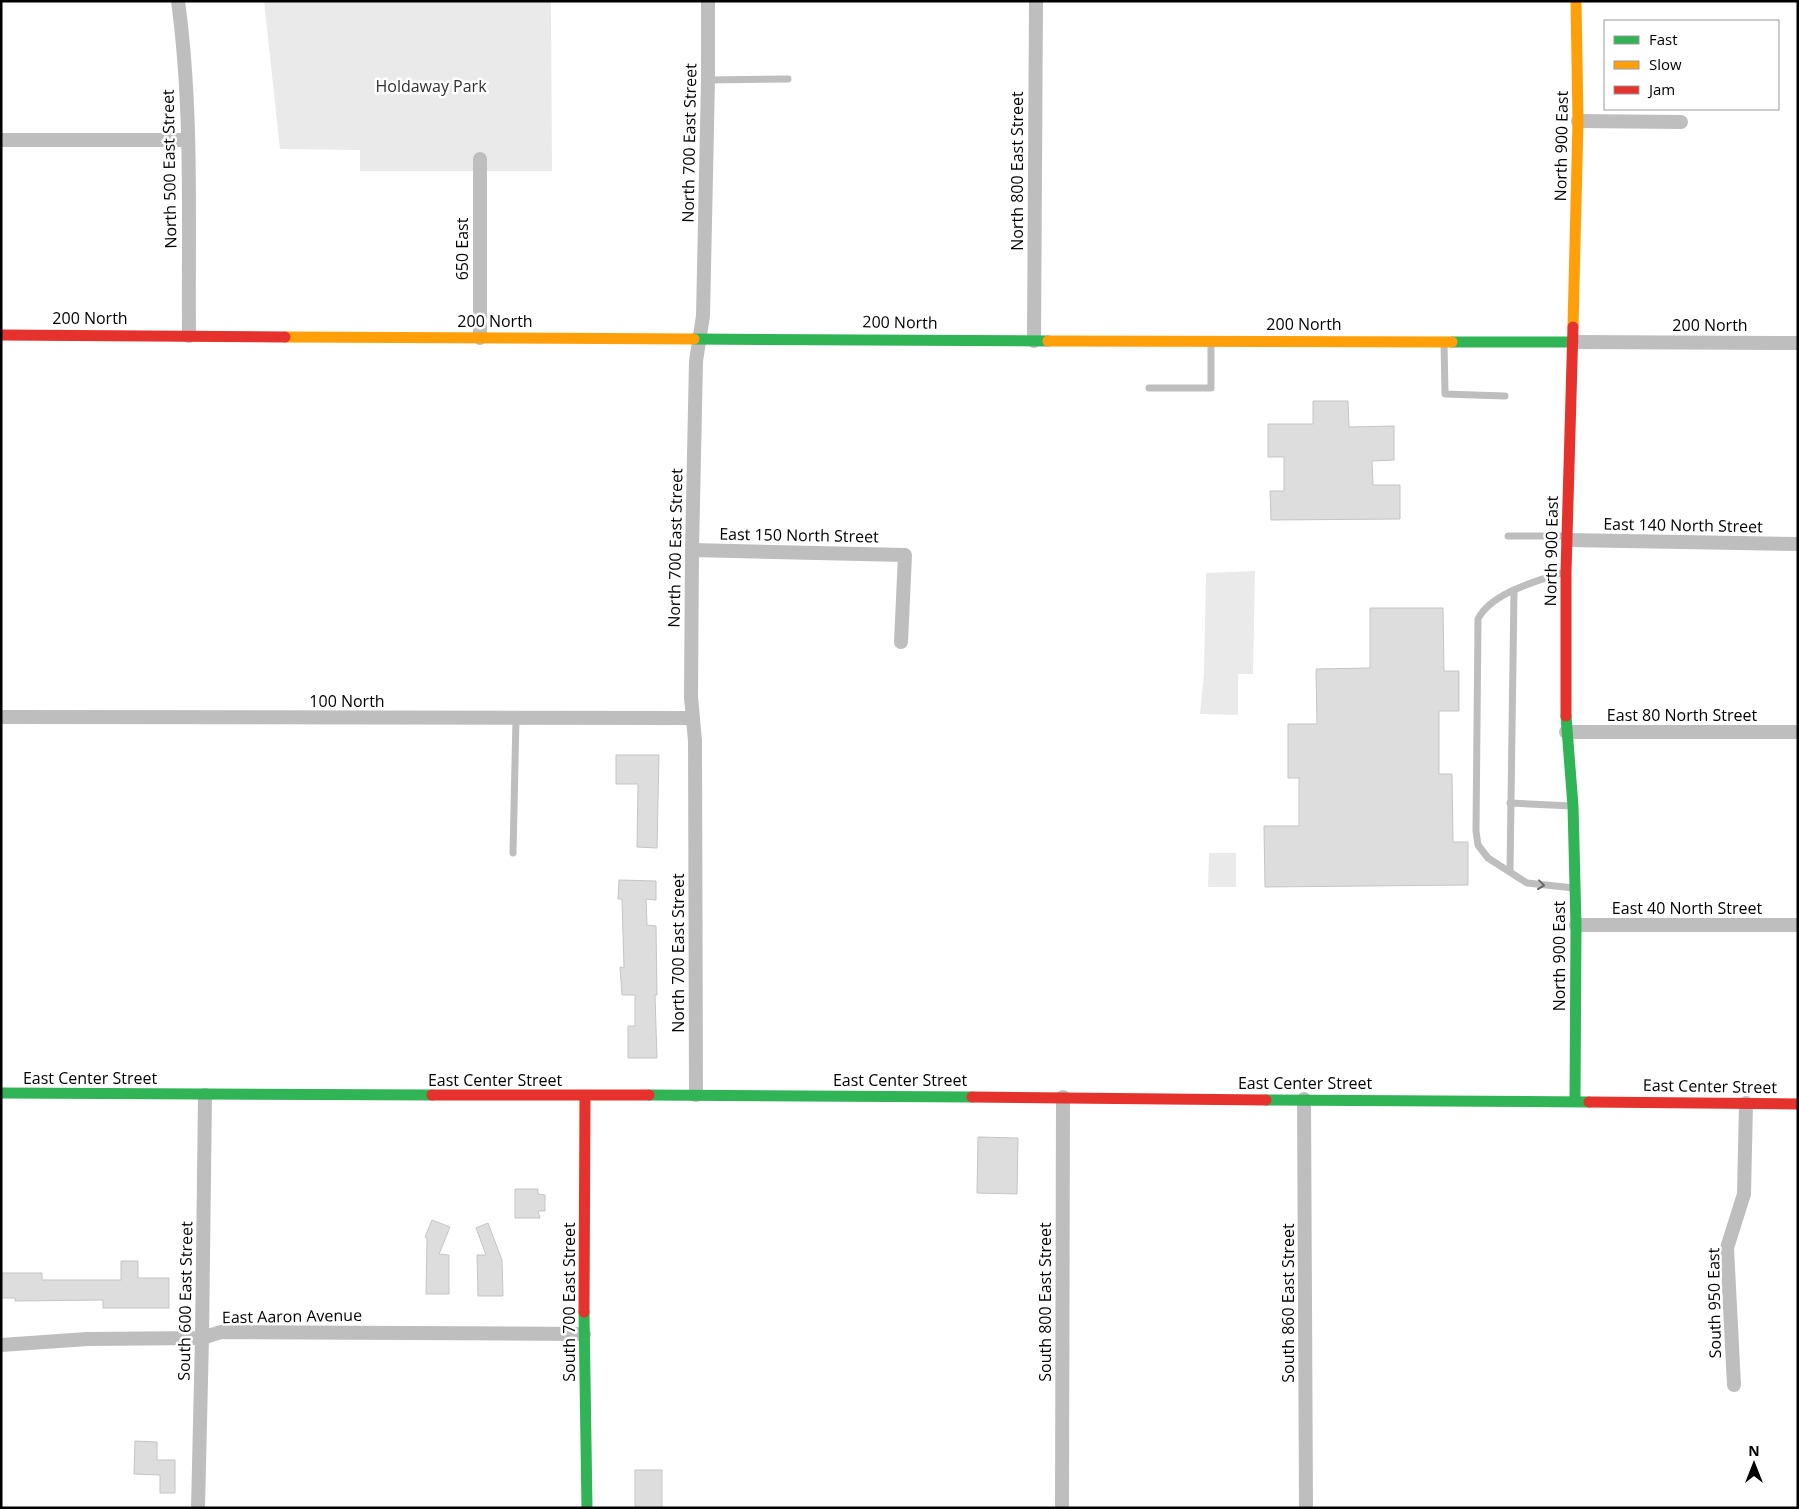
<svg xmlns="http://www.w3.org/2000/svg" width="1799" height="1509" font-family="'Open Sans',sans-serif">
<rect width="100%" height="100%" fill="#fff"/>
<g fill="#eaeaea">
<polygon points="264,1 551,1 552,171 360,171 360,150 280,149"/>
<polygon points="1255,571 1253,674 1238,674 1238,715 1200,714 1204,673 1206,573"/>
<polygon points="1209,853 1236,853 1236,887 1208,887"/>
</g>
<g fill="#ddd" stroke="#c5c5c5">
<polygon points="1313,401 1348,401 1349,427 1394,426 1394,460 1372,461 1373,485 1400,485 1400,519 1271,520 1270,491 1284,491 1284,457 1268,457 1268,424 1313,424"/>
<polygon points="1370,608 1443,608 1444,671 1459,671 1459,711 1439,711 1439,774 1452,774 1453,842 1468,842 1468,885 1265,887 1264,826 1299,826 1299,778 1288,778 1288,724 1317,724 1316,669 1370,668"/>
<polygon points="616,755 659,755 657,848 637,847 638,784 616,784"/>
<polygon points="619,880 656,881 656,900 646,899 647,925 656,926 657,995 655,995 657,1058 628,1058 628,1026 635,1026 635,995 622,995 620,967 624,968 622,899 618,899"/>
<polygon points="978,1137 1018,1138 1017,1194 977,1193"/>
<polygon points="515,1189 538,1189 538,1194 545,1195 545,1211 538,1211 540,1218 515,1218"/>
<polygon points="432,1220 450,1227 439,1254 449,1255 449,1294 426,1294 427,1238 425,1237"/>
<polygon points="488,1223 502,1260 503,1296 478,1296 477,1255 486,1255 476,1228"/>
<polygon points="121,1261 138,1261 138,1278 169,1278 169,1308 103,1308 103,1300 15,1301 15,1298 1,1298 1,1273 42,1273 42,1280 121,1280"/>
<polygon points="135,1441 157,1442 157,1460 175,1460 175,1493 160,1493 160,1475 134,1474"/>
<rect x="635" y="1470" width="27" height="38"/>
</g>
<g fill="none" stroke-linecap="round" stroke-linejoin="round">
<g stroke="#bebebe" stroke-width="7">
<polyline points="708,80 788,79"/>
<polyline points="1444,342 1445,394 1505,396"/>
<polyline points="1149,388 1211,388 1211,342"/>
<polyline points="1508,536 1565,536"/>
<path d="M1564,572C1537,581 1491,593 1478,619L1476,831L1478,845L1488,858L1527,883L1574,888"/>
<polyline points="1510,803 1572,806"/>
<polyline points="513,853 516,719"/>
<polyline points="1510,871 1514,591"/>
</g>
<g stroke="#bebebe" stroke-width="14">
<path d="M178,1C193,112 188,224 189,336"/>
<polyline points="1578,121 1681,122"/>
<polyline points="1,140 188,140"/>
<polyline points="480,159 480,338"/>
<polyline points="1034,341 1036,1"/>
<polyline points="1573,342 1798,343"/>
<polyline points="1568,540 1798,544"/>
<polyline points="692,550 905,555 901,642"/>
<polyline points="1,717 692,718"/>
<polyline points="1566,732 1798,732"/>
<polyline points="1576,925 1798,925"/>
<polyline points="696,1095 695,741 691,697 692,550 696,361 703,316 708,80 708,1"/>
<polyline points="1304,1099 1306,1508"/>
<polyline points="1,1345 87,1339 202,1338 221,1332 584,1334"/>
<polyline points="1734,1385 1727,1248 1744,1194 1746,1103"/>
<polyline points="198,1508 202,1338 205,1095"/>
<polyline points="1062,1508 1063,1097"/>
</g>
<g stroke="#30b455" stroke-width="11">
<polyline points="694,339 1048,341"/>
<polyline points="1452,342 1573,342"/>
<polyline points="1566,716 1573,806 1576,925 1575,1101"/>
<polyline points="1,1093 432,1095"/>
<polyline points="649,1095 972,1097"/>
<polyline points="1266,1100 1589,1102"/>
<polyline points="584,1312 587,1508"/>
</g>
<g stroke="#ff9f0a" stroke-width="11">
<polyline points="1573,327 1578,121 1576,1"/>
<polyline points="285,337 694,339"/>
<polyline points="1048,341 1452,342"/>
</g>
<g stroke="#e5322d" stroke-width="11">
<polyline points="1,335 285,337"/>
<polyline points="1566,716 1566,572 1573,327"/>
<polyline points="432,1095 649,1095"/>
<polyline points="972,1097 1266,1100"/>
<polyline points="1589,1102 1798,1104"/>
<polyline points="584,1312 585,1096"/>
</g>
</g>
<defs><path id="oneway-chevron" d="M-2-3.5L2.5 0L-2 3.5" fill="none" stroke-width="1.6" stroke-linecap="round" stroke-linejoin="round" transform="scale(1.25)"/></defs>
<use stroke="#686868" href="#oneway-chevron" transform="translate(1541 885) rotate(7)"/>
<g text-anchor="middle" stroke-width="5" stroke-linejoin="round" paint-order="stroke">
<g font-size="16" fill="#303030" stroke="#fff">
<text x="431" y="92">Holdaway Park</text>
</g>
<g font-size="16" fill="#000" stroke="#fff">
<text transform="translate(689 143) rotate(-89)" y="6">North 700 East Street</text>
<text transform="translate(1561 146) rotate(-89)" y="6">North 900 East</text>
<text transform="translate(169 169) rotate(-91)" y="6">North 500 East Street</text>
<text transform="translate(1017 171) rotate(-90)" y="6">North 800 East Street</text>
<text transform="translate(462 249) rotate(-90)" y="6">650 East</text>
<text x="90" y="324">200 North</text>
<text x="495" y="327">200 North</text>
<text transform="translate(900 322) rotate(1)" y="6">200 North</text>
<text x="1304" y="330">200 North</text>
<text x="1710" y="331">200 North</text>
<text transform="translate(1683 525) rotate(1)" y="6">East 140 North Street</text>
<text transform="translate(799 535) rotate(1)" y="6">East 150 North Street</text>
<text transform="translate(675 548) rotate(-89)" y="6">North 700 East Street</text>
<text transform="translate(1551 551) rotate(-89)" y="6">North 900 East</text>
<text x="347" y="707">100 North</text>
<text x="1682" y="721">East 80 North Street</text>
<text x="1687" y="914">East 40 North Street</text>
<text transform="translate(678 953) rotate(-90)" y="6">North 700 East Street</text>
<text transform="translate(1559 956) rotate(-90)" y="6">North 900 East</text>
<text x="90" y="1084">East Center Street</text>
<text x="495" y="1086">East Center Street</text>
<text x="900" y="1086">East Center Street</text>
<text x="1305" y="1089">East Center Street</text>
<text transform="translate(1710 1086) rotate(1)" y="6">East Center Street</text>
<text transform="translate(185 1301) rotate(-89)" y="6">South 600 East Street</text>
<text transform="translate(569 1302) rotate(-90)" y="6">South 700 East Street</text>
<text transform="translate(1045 1302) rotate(-90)" y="6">South 800 East Street</text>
<text transform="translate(1288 1303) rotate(-90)" y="6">South 860 East Street</text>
<text transform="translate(1714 1303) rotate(-91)" y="6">South 950 East</text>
<text transform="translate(292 1316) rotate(-1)" y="6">East Aaron Avenue</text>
</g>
</g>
<rect width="1799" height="1509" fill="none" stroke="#000000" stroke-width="5"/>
<rect x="1604" y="20" width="175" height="90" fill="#ffffff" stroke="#999999"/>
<rect x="1614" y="36" width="25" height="8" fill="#30b455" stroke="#999999"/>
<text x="1649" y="45" font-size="15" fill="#000000">Fast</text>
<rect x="1614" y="61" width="25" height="8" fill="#ff9f0a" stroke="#999999"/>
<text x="1649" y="70" font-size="15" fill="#000000">Slow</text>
<rect x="1614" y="86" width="25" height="8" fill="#e5322d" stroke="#999999"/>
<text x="1649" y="95" font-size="15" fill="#000000">Jam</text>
<g transform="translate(1754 1464)" stroke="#ffffff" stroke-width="4" paint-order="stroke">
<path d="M0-4L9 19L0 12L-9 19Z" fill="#000000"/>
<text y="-8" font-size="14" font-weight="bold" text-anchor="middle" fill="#000000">N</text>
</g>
</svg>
